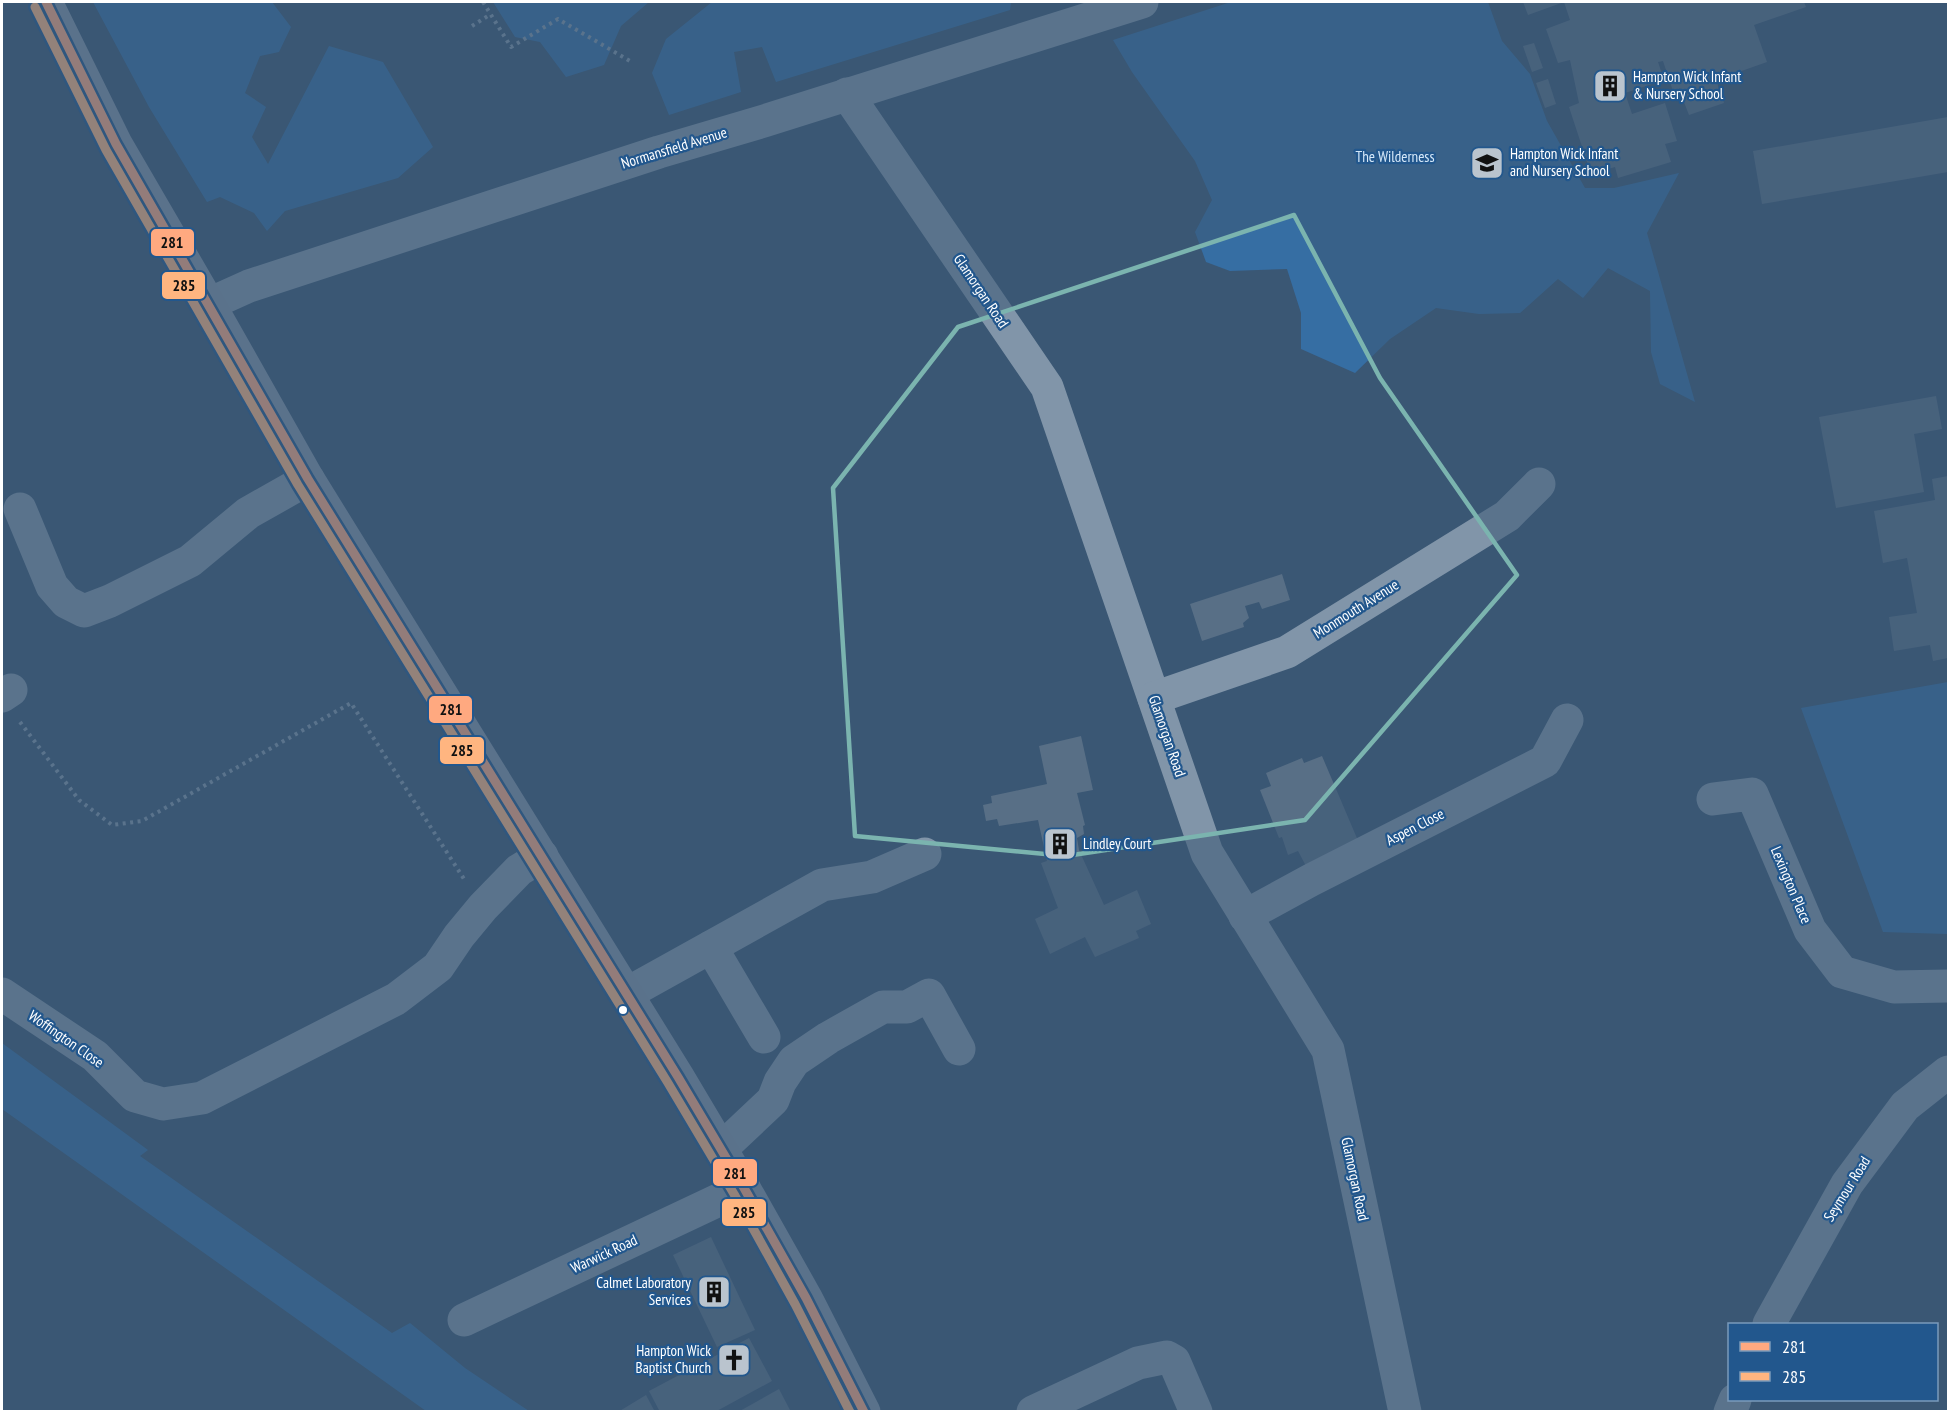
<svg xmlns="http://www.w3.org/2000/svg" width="1950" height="1413" font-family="'PT Sans Narrow',sans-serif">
<rect width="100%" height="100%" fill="#3a5774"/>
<g fill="#366ea3">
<polygon points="93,2 272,2 291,27 279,52 260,56 245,93 266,107 252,137 268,164 329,46 383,62 433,147 398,178 285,211 267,231 254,213 220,197 207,202 149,107"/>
<polygon points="493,2 649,2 621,26 604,65 566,77 540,42 515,37"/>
<polygon points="712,2 1011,2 1010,10 776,82 762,47 734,52 741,92 669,115 652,73 666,39"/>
<polygon points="1231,2 1488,2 1502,41 1530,74 1547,121 1585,188 1614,188 1679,173 1647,233 1695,402 1660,384 1651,352 1650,291 1608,268 1583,298 1558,279 1520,313 1479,314 1436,308 1390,339 1355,373 1301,349 1301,313 1287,269 1230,271 1206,262 1195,232 1212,200 1195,161 1132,72 1113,40"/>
<polygon points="1948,682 1948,934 1883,932 1801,708"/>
<polygon points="2,1043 148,1150 140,1156 392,1333 410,1323 465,1368 529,1411 426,1411 2,1109"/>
</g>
<g fill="#586f86">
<polygon points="1523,2 1804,2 1806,7 1754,25 1767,62 1716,80 1724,103 1689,115 1680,92 1674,94 1663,61 1658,62 1664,80 1625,93 1632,114 1665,103 1677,141 1665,144 1671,162 1618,178 1615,167 1591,174 1569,107 1579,103 1570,60 1558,63 1546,29 1570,20 1564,2 1528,15"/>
<polygon points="1534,43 1543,68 1532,72 1523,46"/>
<polygon points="1548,79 1556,104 1545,108 1536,83"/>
<polygon points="1948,117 1948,172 1762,204 1753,151"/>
<polygon points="1936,396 1942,429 1914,434 1924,492 1836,508 1819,417"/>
<polygon points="1948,476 1948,658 1933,661 1930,645 1894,651 1889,617 1917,613 1907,558 1883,563 1874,511 1935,500 1932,479"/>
<polygon points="1282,574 1290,600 1262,609 1259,602 1245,606 1249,618 1243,623 1244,627 1202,641 1190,604"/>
<polygon points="1081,736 1093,790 1077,793 1085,825 1083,826 1084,834 1077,838 1079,850 1104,905 1137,890 1151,924 1136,931 1139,938 1095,957 1085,937 1050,954 1035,919 1058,908 1041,863 1047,861 1038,820 999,826 997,819 986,821 983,805 992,803 991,796 1047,784 1039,746"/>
<polygon points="1322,756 1359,843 1306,866 1298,851 1288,855 1282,837 1279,838 1260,790 1271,786 1266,773 1302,758 1304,763"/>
<polygon points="711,1237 755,1330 717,1347 673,1255"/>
<polygon points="749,1338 772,1381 715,1412 660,1412 649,1391"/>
<polygon points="779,1389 791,1412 738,1412"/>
<polygon points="646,1395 655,1412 618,1412"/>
</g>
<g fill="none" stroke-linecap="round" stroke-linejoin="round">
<g stroke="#8195a9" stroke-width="4" stroke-dasharray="3 4.5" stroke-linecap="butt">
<polyline points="483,2 511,47 558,19 630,61"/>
<polyline points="472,26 491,14"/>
<polyline points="20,722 79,800 112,825 142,821 351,703 464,879"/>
</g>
<g stroke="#8195a9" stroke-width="33">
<polyline points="847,94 1047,387 1207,853 1328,1050 1405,1412"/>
<polyline points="209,304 249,286 659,152 764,121 1142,2"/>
<polyline points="20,509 52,586 66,602 84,611 110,601 190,561 248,513 308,479"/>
<polyline points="2,696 11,690"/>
<polyline points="1154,698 1287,652 1507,516 1539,484"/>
<polyline points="1713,799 1752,794 1810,930 1842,972 1894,987 1948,986"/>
<polyline points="1245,916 1311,880 1545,761 1567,720"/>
<polyline points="711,947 764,1037"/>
<polyline points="628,993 822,885 872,877 925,854"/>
<polyline points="2,994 95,1056 135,1096 163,1104 202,1098 396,999 438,967 459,936 483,907 519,870 542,856"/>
<polyline points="721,1149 773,1100 780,1082 794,1061 828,1038 883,1007 907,1007 929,995 959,1049"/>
<polyline points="464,1320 744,1188"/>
<polyline points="1769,1324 1847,1184 1905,1106 1948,1072"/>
<polyline points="1033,1412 1138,1363 1167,1357 1174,1361 1196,1412"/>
<polyline points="1730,1412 1735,1400"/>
</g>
<polyline stroke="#8193a7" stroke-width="33" points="46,2 116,144 209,304 308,479 678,1077 744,1188 806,1298 864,1412"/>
<defs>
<polyline id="bus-1" points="46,2 116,144 308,479 678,1077 744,1188 806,1298 864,1412"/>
<polyline id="bus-2" points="35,7 106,150 298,485 668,1083 734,1194 795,1304 850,1412"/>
</defs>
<use href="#bus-1" stroke="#22578d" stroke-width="14"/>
<use href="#bus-2" stroke="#22578d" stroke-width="14"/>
<use href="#bus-1" stroke="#ffa980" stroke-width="9"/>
<use href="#bus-2" stroke="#ffb580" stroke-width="9"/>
</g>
<path d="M0 0H1950V1413H0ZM1294,215L1380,378L1517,575L1305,820L1066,856L855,836L833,488L958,327Z" fill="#3a5774" fill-opacity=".55" fill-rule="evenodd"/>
<path fill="none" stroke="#7bb4af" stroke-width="4.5" stroke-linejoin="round" d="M1294,215L1380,378L1517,575L1305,820L1066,856L855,836L833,488L958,327Z"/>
<defs>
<symbol id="building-square" viewBox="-11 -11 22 22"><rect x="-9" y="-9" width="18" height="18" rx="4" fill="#bac4ce" stroke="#22578d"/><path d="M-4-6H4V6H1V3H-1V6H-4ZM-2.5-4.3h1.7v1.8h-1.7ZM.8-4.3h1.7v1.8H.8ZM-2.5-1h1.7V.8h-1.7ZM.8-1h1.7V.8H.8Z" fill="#111"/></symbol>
<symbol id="school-square" viewBox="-11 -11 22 22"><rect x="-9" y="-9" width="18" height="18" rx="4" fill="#bac4ce" stroke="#22578d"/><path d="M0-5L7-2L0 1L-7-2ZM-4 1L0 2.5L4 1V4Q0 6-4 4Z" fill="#111"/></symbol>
<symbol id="church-square" viewBox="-11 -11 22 22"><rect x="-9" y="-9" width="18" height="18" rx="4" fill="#bac4ce" stroke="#22578d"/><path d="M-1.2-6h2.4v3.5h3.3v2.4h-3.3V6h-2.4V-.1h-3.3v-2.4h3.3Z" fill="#111"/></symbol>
</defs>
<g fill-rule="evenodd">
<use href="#building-square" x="1591" y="67" width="38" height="38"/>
<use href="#school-square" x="1468" y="144" width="38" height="38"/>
<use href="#building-square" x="1041" y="825" width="38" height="38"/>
<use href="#building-square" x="695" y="1273" width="38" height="38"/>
<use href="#church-square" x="715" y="1341" width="38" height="38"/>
</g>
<circle fill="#fff" stroke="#22578d" stroke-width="2" cx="623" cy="1010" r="5"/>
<g text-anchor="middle" stroke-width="4.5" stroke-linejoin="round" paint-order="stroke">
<g font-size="15" fill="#fff" stroke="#22578d" text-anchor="start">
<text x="1633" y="82">Hampton Wick Infant<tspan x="1633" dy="17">&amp; Nursery School</tspan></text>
<text x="1510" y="159">Hampton Wick Infant<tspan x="1510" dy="17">and Nursery School</tspan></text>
<text x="1083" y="849">Lindley Court</text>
<text x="691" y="1288" text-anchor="end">Calmet Laboratory<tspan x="691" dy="17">Services</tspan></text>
<text x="711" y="1356" text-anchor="end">Hampton Wick<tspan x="711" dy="17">Baptist Church</tspan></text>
</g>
<g font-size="15" fill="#fff" stroke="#22578d">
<text transform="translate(674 148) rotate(-17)" y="5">Normansfield Avenue</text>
<text transform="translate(981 291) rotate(56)" y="5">Glamorgan Road</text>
<text transform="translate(1356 609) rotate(-32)" y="5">Monmouth Avenue</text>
<text transform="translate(1167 736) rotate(71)" y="5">Glamorgan Road</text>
<text transform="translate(1415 827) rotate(-27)" y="5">Aspen Close</text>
<text transform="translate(1791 885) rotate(67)" y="5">Lexington Place</text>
<text transform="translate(66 1039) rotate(35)" y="5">Woffington Close</text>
<text transform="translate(1355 1179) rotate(78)" y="5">Glamorgan Road</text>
<text transform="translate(1847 1189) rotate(-58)" y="5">Seymour Road</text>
<text transform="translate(604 1254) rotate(-25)" y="5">Warwick Road</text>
</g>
<g font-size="15" fill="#d5e8f9" stroke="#22578d">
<text x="1395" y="162">The Wilderness</text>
</g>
</g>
<g stroke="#22578d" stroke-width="2">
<rect x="150" y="228" width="45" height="29" rx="6" fill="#ffa980"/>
<rect x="161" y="271" width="45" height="29" rx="6" fill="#ffb580"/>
<rect x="428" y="695" width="45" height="29" rx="6" fill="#ffa980"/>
<rect x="439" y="736" width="46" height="29" rx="6" fill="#ffb580"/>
<rect x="712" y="1158" width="46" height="29" rx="6" fill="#ffa980"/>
<rect x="721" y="1198" width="46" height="29" rx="6" fill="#ffb580"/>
</g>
<g font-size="16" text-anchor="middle" font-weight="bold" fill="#111">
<text x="172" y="248">281</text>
<text x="184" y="291">285</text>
<text x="451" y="715">281</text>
<text x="462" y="756">285</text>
<text x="735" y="1179">281</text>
<text x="744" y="1218">285</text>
</g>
<rect width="1950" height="1413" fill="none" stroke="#ffffff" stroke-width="6"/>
<rect x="1728" y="1323" width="210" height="78" fill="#22578d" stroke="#7a9abb" stroke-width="1.5"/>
<rect x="1740" y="1342" width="30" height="9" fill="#ffa980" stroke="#7a9abb" stroke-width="1.5"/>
<text x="1782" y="1353" font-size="18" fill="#ffffff">281</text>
<rect x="1740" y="1372" width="30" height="9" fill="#ffb580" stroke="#7a9abb" stroke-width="1.5"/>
<text x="1782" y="1383" font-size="18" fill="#ffffff">285</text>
</svg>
